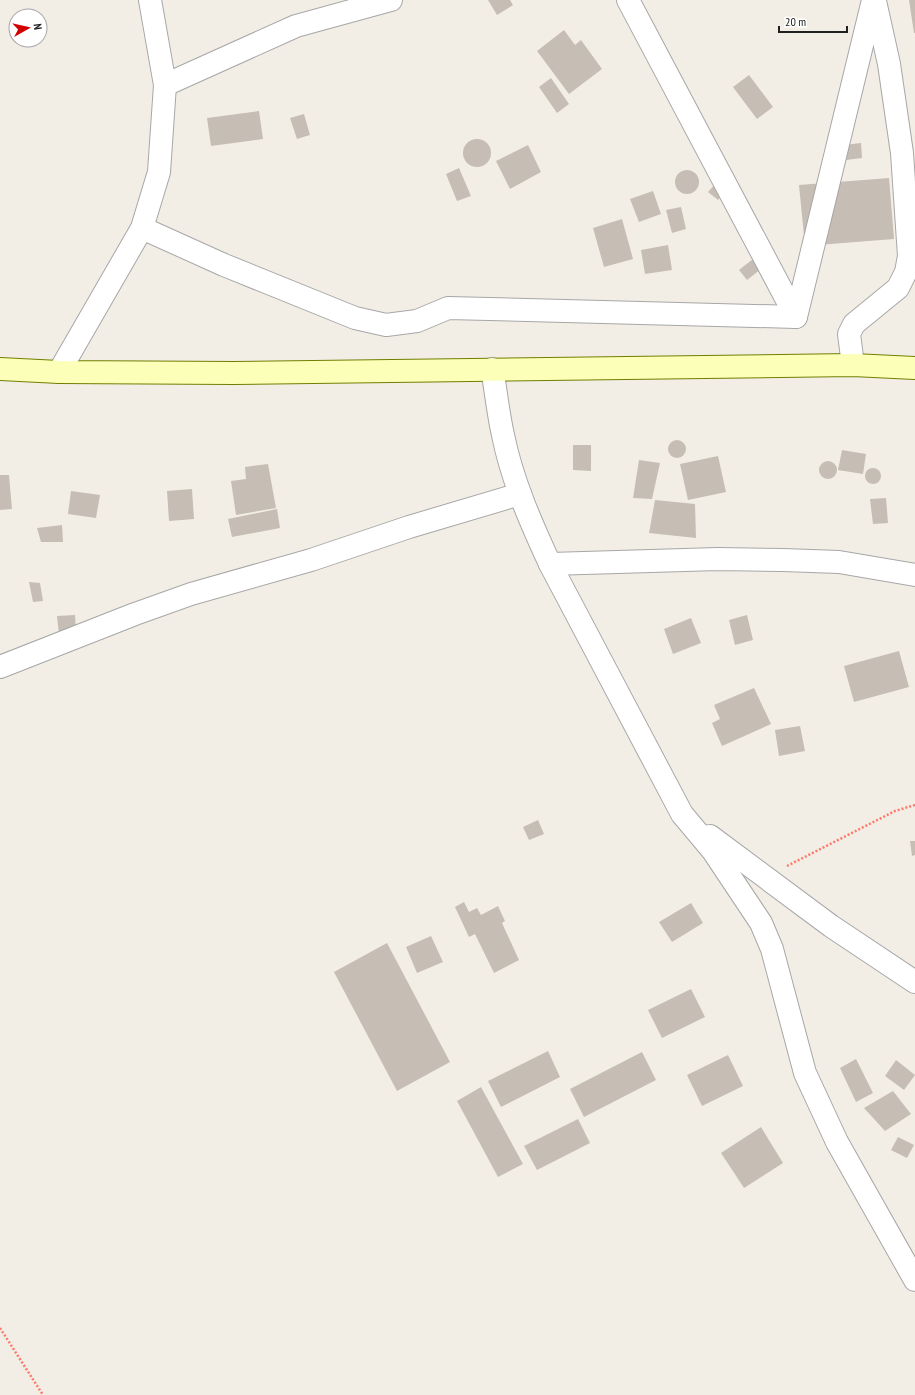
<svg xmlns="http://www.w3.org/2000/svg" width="915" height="1395" font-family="'PT Sans Narrow',sans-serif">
<rect width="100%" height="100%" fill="#f2eee6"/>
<g fill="#c6bdb5">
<polygon points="488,0 510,0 513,5 497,15"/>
<polygon points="909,0 915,0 915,33 914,33"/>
<polygon points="564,30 575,45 581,40 602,69 569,94 537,51"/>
<polygon points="749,75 773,107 757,119 733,87"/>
<polygon points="551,78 569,104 557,113 539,87"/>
<polygon points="259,111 263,139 211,146 207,118"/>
<polygon points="304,114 310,135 297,139 290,118"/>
<circle cx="477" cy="153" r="14"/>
<polygon points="861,143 862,158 830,162 828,147"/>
<polygon points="528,145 541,172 510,189 496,161"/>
<polygon points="459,168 471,196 457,201 446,174"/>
<circle cx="687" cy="182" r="12"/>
<polygon points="889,178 894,239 805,246 799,185"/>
<polygon points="717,182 726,190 718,200 708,192"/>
<polygon points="653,191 661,214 639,222 630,199"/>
<polygon points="681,207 686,229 672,233 666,210"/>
<polygon points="622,219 633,259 604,267 593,228"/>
<polygon points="668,245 672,270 645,274 641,250"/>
<polygon points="753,259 761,269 747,280 739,270"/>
<circle cx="677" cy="449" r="9"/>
<polygon points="573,445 591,445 591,471 573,470"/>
<polygon points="842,450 866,454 863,474 838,470"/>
<polygon points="718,456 726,492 688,500 680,464"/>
<polygon points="639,460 660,463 652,499 633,498"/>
<circle cx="828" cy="470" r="9"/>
<polygon points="268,464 276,508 236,515 231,481 246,479 245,467"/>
<circle cx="873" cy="476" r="8"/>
<polygon points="0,475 9,475 12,509 0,510"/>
<polygon points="192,489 194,519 169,521 167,491"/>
<polygon points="71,491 100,495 96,518 68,514"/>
<polygon points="886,498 888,523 873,524 870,499"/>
<polygon points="655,500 695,504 696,538 649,533"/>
<polygon points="277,509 280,528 232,537 228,519"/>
<polygon points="62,525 63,542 41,542 37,528"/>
<polygon points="29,582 40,583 43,601 33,602"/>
<polygon points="75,615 76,631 59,634 57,616"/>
<polygon points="747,615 753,640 735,645 729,620"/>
<polygon points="691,618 701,643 673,654 664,629"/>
<polygon points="899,651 909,687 854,702 844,666"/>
<polygon points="754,688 771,724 722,746 712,723 720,719 714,705"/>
<polygon points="800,726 805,751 779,756 775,730"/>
<polygon points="538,820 544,834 529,840 523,827"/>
<polygon points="910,841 915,841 915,855 912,856"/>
<polygon points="464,902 469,912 477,908 481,915 498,906 505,921 502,923 519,960 494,973 475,934 469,937 455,907"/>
<polygon points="691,903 703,923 672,942 659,922"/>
<polygon points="431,936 443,962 417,973 406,947"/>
<polygon points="387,943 450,1062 397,1091 334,972"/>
<polygon points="691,989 705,1017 662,1038 648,1010"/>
<polygon points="548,1051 560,1077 501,1107 488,1081"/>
<polygon points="642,1052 656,1080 584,1117 570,1089"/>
<polygon points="728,1055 743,1086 702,1106 687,1075"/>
<polygon points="856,1059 873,1093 856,1102 840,1068"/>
<polygon points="896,1060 915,1075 904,1090 885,1076"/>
<polygon points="481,1087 523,1164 498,1177 457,1101"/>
<polygon points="893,1091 911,1114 885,1131 864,1108"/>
<polygon points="578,1119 590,1143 537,1170 524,1146"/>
<polygon points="761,1127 783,1163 744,1188 721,1153"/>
<polygon points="898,1137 914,1145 907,1158 891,1150"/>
</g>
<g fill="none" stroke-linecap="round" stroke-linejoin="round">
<defs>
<g id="street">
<polyline points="628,0 796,317"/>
<polyline points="165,85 296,26 391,0"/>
<polyline points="142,228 224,265 355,318 386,325 417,321 448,308 796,317 873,0"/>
<polyline points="853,365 849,334 854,324 898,288 906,272 909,256 902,153 889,64 875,1"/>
<path d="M492,369C496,391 498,413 503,435C512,480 531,523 550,564L682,814L713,851L761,923L772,949L805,1073L837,1142L915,1280"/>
<polyline points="59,372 142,228 159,172 165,85 150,0"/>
<polyline points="550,564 718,559 783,560 839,562 915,575"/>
<polyline points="0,667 135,614 191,594 311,560 409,527 520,494"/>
<polyline points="710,836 831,926 915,982"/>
</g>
<polyline id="secondary" points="0,369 59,372 234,373 853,365 915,368"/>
</defs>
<use href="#street" stroke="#a7a7a7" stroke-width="24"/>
<use href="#secondary" stroke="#717f00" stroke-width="24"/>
<g stroke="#ff796a" stroke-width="2.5" stroke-dasharray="2 2" stroke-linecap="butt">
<polyline points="787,866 895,811 915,805"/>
<polyline points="0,1328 43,1395"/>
</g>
<use href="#street" stroke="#fff" stroke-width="22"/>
<use href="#secondary" stroke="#fbffb7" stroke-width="22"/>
</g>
<g transform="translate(28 28) rotate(82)"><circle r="19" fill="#ffffff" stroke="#a6a6a6"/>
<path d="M0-3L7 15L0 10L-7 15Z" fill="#d10000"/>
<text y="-6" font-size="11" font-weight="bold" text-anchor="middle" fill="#202020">N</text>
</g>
<path d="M779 26v6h68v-6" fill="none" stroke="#202020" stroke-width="2"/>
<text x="785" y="26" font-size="12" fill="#202020" stroke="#ffffff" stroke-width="3" paint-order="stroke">20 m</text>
</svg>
